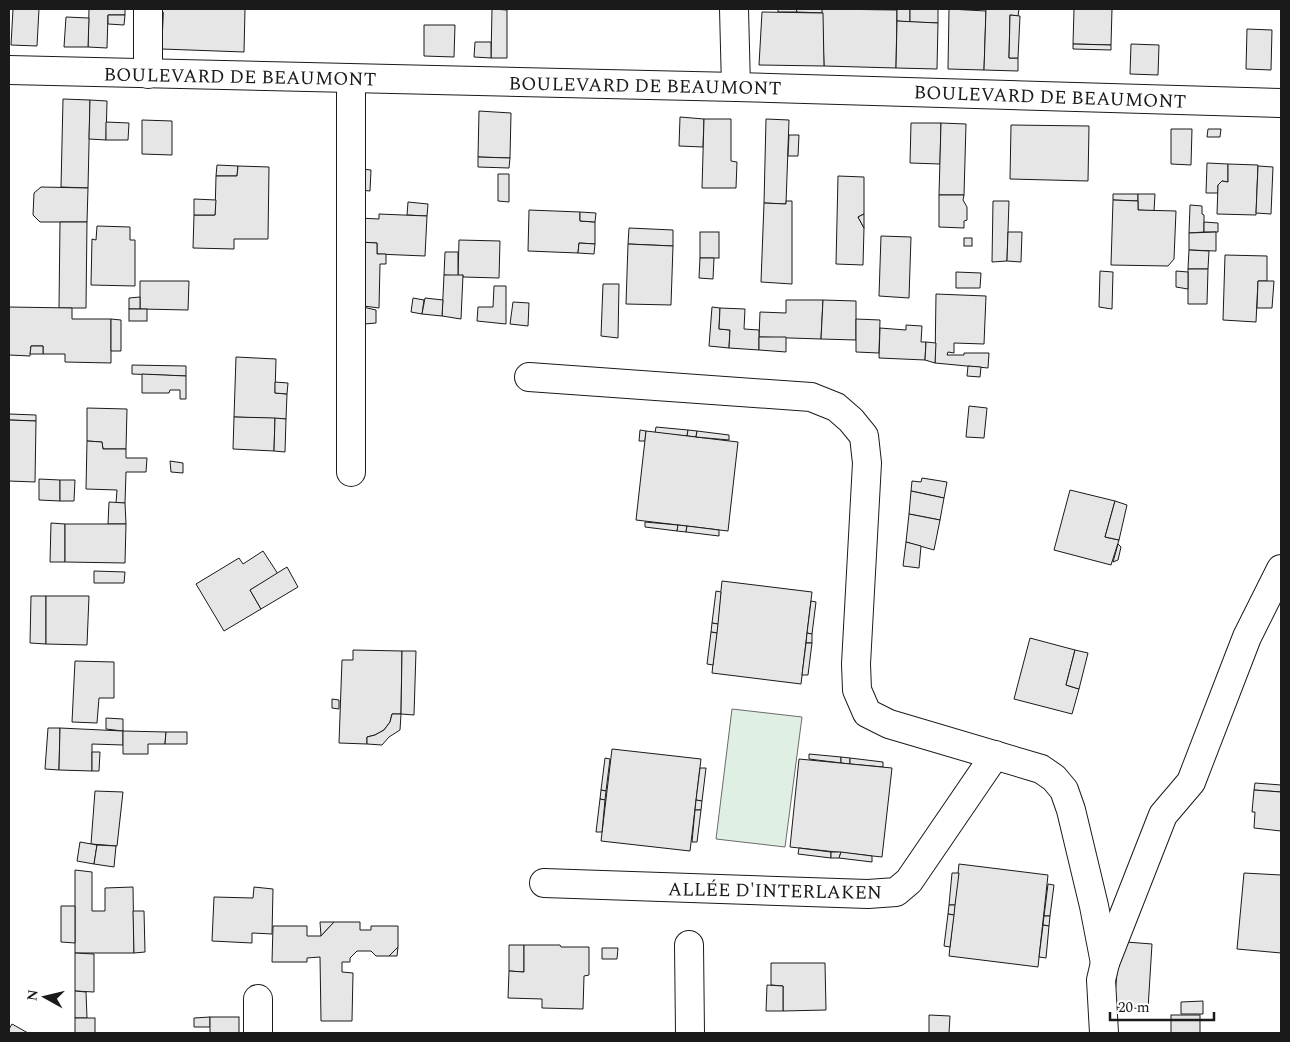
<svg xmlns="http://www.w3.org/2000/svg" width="1290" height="1042" font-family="Spectral,serif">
<rect width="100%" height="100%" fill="#fff"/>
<polygon fill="#e0efe3" stroke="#6a6a6a" points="732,709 802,717 785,847 716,839"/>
<g fill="#e6e6e6" stroke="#1a1a1a">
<polygon points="13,9 39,9 37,46 11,45"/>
<polygon points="89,9 125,9 125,15 108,15 107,48 88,47"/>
<polygon points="157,9 245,9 244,52 162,49 163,12 156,12"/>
<polygon points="492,9 507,10 507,58 491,58"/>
<polygon points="778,9 796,9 797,12 778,12"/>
<polygon points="796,9 822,9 823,13 797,12"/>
<polygon points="822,9 897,10 896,68 824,66"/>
<polygon points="897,9 910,9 910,22 897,21"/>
<polygon points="910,9 938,9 938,23 910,22"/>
<polygon points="949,9 986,11 984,70 948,69"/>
<polygon points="986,9 1019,9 1018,16 1010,15 1009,58 1018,58 1018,71 984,70"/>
<polygon points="1074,9 1112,9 1111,45 1073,44"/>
<polygon points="156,12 163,12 162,49 155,49"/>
<polygon points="762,12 823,13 824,66 759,65"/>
<polygon points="108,15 125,15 124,25 108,24"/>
<polygon points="1010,15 1020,16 1018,58 1009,58"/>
<polygon points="66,17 89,18 88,47 64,47"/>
<polygon points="897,21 938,23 937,69 896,68"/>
<polygon points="424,25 455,25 454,57 424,56"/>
<polygon points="1247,29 1272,30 1271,70 1246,69"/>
<polygon points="475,42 491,42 491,58 474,57"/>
<polygon points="1073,44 1111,45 1111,50 1073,49"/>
<polygon points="1131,44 1159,45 1158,75 1130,74"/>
<polygon points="63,99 90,100 88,188 61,187"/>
<polygon points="90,100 107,101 106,140 89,139"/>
<polygon points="479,111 511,113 510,158 478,157"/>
<polygon points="680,117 704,119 703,147 679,146"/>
<polygon points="704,119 731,119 731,161 737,162 736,188 702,188"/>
<polygon points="766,119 789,120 786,204 764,203"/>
<polygon points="142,120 172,121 172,155 142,154"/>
<polygon points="106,122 129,123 128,140 106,140"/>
<polygon points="911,123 941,123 940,164 910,163"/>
<polygon points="941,123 966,124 964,195 939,195"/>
<polygon points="1011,125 1089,126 1088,181 1010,179"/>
<polygon points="1171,129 1192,129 1191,165 1171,164"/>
<polygon points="1208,129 1221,129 1220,137 1207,137"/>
<polygon points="789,135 799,135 798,156 788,156"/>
<polygon points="478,157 510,158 509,168 478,167"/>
<polygon points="1207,163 1228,164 1228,182 1222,181 1218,185 1218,193 1206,193"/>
<polygon points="1228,164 1258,165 1256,215 1217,214 1218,185 1222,181 1228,182"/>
<polygon points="217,165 238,166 237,176 216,176"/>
<polygon points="238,166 269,167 268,239 234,239 234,249 193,248 194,215 215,215 216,176 237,176"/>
<polygon points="1258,166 1273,167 1271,214 1256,213"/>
<polygon points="361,169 371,170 370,191 360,190"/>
<polygon points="498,174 509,174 509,202 498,201"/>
<polygon points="838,176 864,177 864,214 858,217 864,228 863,265 836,264"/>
<polygon points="41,187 88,188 87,222 40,222 33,215 34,193"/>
<polygon points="1113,194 1138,194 1138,201 1113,200"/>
<polygon points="1138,194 1155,194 1154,211 1138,210"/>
<polygon points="939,195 964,195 963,200 967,207 967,220 964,221 964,228 939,227"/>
<polygon points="194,199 216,200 215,215 194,215"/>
<polygon points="1113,200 1138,201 1138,210 1176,211 1174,259 1168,266 1111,265"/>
<polygon points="786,201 792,201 792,284 761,282 764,203 786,204"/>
<polygon points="993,201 1009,201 1007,261 992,262"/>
<polygon points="408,202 428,204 427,216 407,215"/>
<polygon points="1190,205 1202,206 1202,214 1204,215 1204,232 1189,233"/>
<polygon points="529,210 580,212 580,221 595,222 595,244 579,243 578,253 528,251"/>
<polygon points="580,212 596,213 595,222 580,221"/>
<polygon points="379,214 427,216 425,256 377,254 377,243 359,242 359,218 379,219"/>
<polygon points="864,214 864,228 858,217"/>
<polygon points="60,222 87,222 86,308 59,308"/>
<polygon points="1204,222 1218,223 1218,232 1204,232"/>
<polygon points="97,226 130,227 130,240 135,240 135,286 91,285 92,239 96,240"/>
<polygon points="629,228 673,230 673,246 628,244"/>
<rect x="700" y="232" width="19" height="26"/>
<polygon points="1008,232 1022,232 1021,262 1007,261"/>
<polygon points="1216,232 1216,251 1189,250 1189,233"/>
<polygon points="881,236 911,237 909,298 879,296"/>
<rect x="964" y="238" width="8" height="8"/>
<polygon points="459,240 500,241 499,278 463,277 463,275 458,276"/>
<polygon points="359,242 377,243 377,254 386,254 386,264 380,264 379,308 356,305"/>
<polygon points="579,243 595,244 594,254 578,253"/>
<polygon points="628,244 673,246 671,305 626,304"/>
<polygon points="1189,250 1209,251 1208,269 1188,269"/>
<polygon points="445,252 458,252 458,276 444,275"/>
<polygon points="1225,255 1267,256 1267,281 1258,281 1256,322 1223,320"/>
<polygon points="700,258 714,258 713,279 699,278"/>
<polygon points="1188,269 1208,269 1207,304 1188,304"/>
<polygon points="1100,271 1113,272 1112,309 1099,307"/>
<polygon points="1176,271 1188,272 1188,289 1176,287"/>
<polygon points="956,272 981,273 980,288 956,288"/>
<polygon points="444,275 463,275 461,319 442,316"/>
<polygon points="140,281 189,281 188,310 140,309"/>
<polygon points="1258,281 1274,281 1272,308 1257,308"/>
<polygon points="603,284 619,284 618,338 601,336"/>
<polygon points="494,286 506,286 506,324 477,321 478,307 493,307"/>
<polygon points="936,294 986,296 984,344 954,343 954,353 948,352 947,355 964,355 964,353 989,353 988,368 935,363"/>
<polygon points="140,297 140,309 129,309 129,298"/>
<polygon points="413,298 424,300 422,314 411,312"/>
<polygon points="425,298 443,300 442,316 422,314"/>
<polygon points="786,300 823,300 821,339 759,337 760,312 786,313"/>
<polygon points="823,300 856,301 856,340 821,339"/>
<polygon points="513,302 529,303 528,326 510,324"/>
<polygon points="9,307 72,308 72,319 111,319 111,363 65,362 65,354 43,354 43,346 31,346 30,356 9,355"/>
<polygon points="363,307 376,310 376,323 364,324"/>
<polygon points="712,307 720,308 719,329 730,330 729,348 709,346"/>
<polygon points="720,308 745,309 744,329 759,330 759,350 729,348 730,330 719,329"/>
<rect x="129" y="309" width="18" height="12"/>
<polygon points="111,319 121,320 121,351 111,351"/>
<polygon points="856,319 880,320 879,353 856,352"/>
<polygon points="906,325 922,326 921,342 926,342 925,360 879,358 880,328 906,330"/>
<polygon points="759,337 786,337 786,352 759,350"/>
<polygon points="926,342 936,343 935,363 925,360"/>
<polygon points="31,346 43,346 43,354 30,354"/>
<polygon points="236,357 276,359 275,393 287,394 286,419 234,417"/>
<polygon points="132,365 186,366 186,376 132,374"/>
<polygon points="968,366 981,367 980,377 967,376"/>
<polygon points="142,374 186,376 186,399 180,399 180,390 170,390 169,393 142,393"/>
<polygon points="275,382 288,383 287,394 275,393"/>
<polygon points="969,406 987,408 984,438 966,437"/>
<polygon points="87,408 127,409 126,449 103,449 102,442 87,441"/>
<polygon points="9,414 36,415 36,421 9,420"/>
<polygon points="234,417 275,418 274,451 233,449"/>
<polygon points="275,418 286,419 285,452 274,451"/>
<polygon points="9,420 36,421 35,482 9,481"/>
<polygon points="656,427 688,430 687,436 655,433"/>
<polygon points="640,430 646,431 645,441 639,441"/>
<polygon points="688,430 697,431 696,437 687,436"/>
<polygon points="646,431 738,442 728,531 636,520"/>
<polygon points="697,431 729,435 729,440 696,437"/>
<polygon points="87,441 102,442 103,449 126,449 126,458 147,458 146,472 126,472 125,503 116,503 117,490 86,489"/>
<polygon points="170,461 183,463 183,473 171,472"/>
<polygon points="922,478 947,482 944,498 911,491 912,481 921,482"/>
<polygon points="39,479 60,480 60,501 39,500"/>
<polygon points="60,480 75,480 74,501 60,501"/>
<polygon points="1070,490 1115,501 1105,537 1119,540 1111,565 1054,550"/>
<polygon points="911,491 944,498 940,520 909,514"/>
<polygon points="1115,501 1127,505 1119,540 1105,537"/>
<polygon points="109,502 125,503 126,524 108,524"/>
<polygon points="909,514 940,520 934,550 906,542"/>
<polygon points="645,522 678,525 677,531 645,527"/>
<polygon points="51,523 65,524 65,562 50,562"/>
<polygon points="65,524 126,524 125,563 65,562"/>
<polygon points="678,525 687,526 686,532 677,531"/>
<polygon points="687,526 719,530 719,536 686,532"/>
<polygon points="906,542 921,546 919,568 903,566"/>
<polygon points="1118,544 1121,547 1118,560 1113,562"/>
<polygon points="263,551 278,574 250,590 261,609 224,631 196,584 239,558 243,564"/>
<polygon points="287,567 298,587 261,609 250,590"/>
<polygon points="94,571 125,572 124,583 94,583"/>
<polygon points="722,581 812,592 801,684 712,673"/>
<polygon points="716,591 721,592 718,624 712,623"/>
<polygon points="31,596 46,596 46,644 30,643"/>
<polygon points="46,596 89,596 87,645 46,644"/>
<polygon points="811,601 816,602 812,634 807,633"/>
<polygon points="712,623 718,624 717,633 711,632"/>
<polygon points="711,632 717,633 713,665 707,664"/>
<polygon points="807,633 812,634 812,643 806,643"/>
<polygon points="1030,638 1075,650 1066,685 1079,689 1072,714 1014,699"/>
<polygon points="806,643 812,643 808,675 802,675"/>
<polygon points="353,650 402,651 401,714 392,714 390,722 384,730 375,735 367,737 367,744 339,743 342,660 353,660"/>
<polygon points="1075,650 1088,653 1079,689 1066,685"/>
<polygon points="402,651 416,651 414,715 401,714"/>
<polygon points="75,661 114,662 114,698 99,698 97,723 72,722"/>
<polygon points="332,699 339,700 339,709 332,708"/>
<polygon points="392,714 401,714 400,730 389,737 382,745 367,744 367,737 375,735 384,730 390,722"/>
<polygon points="106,718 123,719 123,731 106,729"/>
<polygon points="48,728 60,728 59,770 45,769"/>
<polygon points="60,728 123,731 123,745 92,744 92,771 59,770"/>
<polygon points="123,731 166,732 165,744 148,744 148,754 123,754"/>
<polygon points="166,732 187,732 187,744 165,744"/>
<polygon points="612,749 701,759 690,851 601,841"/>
<polygon points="92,752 100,752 99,771 92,771"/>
<polygon points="809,754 841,757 841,763 809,759"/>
<polygon points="841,757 850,758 850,764 841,763"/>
<polygon points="605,758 610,759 606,791 601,790"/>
<polygon points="850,758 883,762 883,767 850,764"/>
<polygon points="799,759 892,768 882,857 790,847"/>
<polygon points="700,768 706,768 702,801 696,800"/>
<polygon points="1255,783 1281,785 1281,792 1254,790"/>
<polygon points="601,790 606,791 605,800 600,799"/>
<polygon points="1254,790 1281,792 1281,831 1254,828 1255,812 1252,812"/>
<polygon points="95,791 123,792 117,846 91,844"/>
<polygon points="600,799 605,800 602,832 596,832"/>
<polygon points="696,800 702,801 701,810 695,810"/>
<polygon points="695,810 701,810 697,842 692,842"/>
<polygon points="80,842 97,845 94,864 77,861"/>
<polygon points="97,845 116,846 114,867 94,864"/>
<polygon points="799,848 831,852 831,858 798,854"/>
<polygon points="831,852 841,852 839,858 831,858"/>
<polygon points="841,852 872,856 872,862 839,858"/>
<polygon points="959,864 1048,875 1038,967 949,956"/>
<polygon points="75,870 92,872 92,911 105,911 105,888 133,887 134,953 75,953"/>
<polygon points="952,873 959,873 955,905 949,905"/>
<polygon points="1244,873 1281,875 1281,953 1237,949"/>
<polygon points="1048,884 1054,885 1050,916 1044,916"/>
<polygon points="254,887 273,889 272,934 252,933 252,943 212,941 214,897 253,898"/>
<polygon points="949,905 955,905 954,915 948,914"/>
<polygon points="61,906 75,906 75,943 61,942"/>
<polygon points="133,911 144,911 145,952 134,953"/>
<polygon points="948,914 954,915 950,947 944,946"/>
<polygon points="1044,916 1050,916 1049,926 1043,925"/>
<polygon points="320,922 334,922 321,936"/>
<polygon points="334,922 360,922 360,930 371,930 371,926 398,926 398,947 389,956 376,956 371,951 357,951 350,958 350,962 342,962 342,972 353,973 352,1021 321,1021 320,957 307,958 307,962 272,962 273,926 307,926 307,936 321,936"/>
<polygon points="1043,925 1049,926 1046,958 1039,957"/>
<polygon points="1126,942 1152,944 1148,1009 1114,1007 1117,972"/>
<polygon points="509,945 524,945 524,972 509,971"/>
<polygon points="524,945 560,945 561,947 589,947 589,975 584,976 583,1009 542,1008 542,999 508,998 509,971 524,972"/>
<polygon points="398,947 397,956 389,956"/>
<polygon points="602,948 618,948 617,959 602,959"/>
<polygon points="75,953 94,954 94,992 75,991"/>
<polygon points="771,963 825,963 826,1010 783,1011 783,986 771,985"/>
<polygon points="767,985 783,986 783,1011 766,1011"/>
<polygon points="75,991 86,992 87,1018 75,1018"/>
<polygon points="1203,1001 1203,1014 1181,1014 1181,1002"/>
<polygon points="929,1015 950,1016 949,1033 929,1033"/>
<rect x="1171" y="1015" width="29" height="18"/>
<polygon points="210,1017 210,1027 194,1027 194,1018"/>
<rect x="210" y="1017" width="29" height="16"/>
<rect x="75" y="1018" width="20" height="15"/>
<polygon points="12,1024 28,1033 9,1033 9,1029"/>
</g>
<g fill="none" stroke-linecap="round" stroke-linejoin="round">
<defs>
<g id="minor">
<polyline points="734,9 736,87"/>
<polyline points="9,70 736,87 1281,103"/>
<polyline points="148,74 148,9"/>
<polyline points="529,377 811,397 836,407 851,420 864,436 867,463 856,664 857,690 867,713 889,724 1041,769 1054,778 1064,790 1071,810 1094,906 1105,963"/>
<polyline points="351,472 351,79"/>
<polyline points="544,883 868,894 896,892 909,881 995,755"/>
<polyline points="689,945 690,1033"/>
<polyline points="258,1033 258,999"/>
<polyline points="1104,1033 1101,980 1105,963 1163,815 1191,782 1247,637 1281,569"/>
</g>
</defs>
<use href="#minor" stroke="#1a1a1a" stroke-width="30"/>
<use href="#minor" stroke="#fff" stroke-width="28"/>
</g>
<g text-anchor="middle" stroke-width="4" stroke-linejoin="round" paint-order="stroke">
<g font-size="19" fill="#1a1a1a" stroke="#fff">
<text transform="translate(240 76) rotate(1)" y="7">BOULEVARD DE BEAUMONT</text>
<text transform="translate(645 85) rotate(1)" y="7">BOULEVARD DE BEAUMONT</text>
<text transform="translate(1050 96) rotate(2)" y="7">BOULEVARD DE BEAUMONT</text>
<text transform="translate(775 890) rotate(1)" y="7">ALLÉE D'INTERLAKEN</text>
</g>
</g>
<rect width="1290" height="1042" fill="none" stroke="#1a1a1a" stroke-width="20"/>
<g transform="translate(45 997) rotate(278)" stroke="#ffffff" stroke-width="4" paint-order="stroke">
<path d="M0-4L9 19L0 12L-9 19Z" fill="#1a1a1a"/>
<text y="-8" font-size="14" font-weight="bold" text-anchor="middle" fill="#1a1a1a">N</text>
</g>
<path d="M1110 1012v8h104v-8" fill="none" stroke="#1a1a1a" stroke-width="2.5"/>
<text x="1118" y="1012" font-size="15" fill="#1a1a1a" stroke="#ffffff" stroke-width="4" paint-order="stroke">20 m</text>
</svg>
